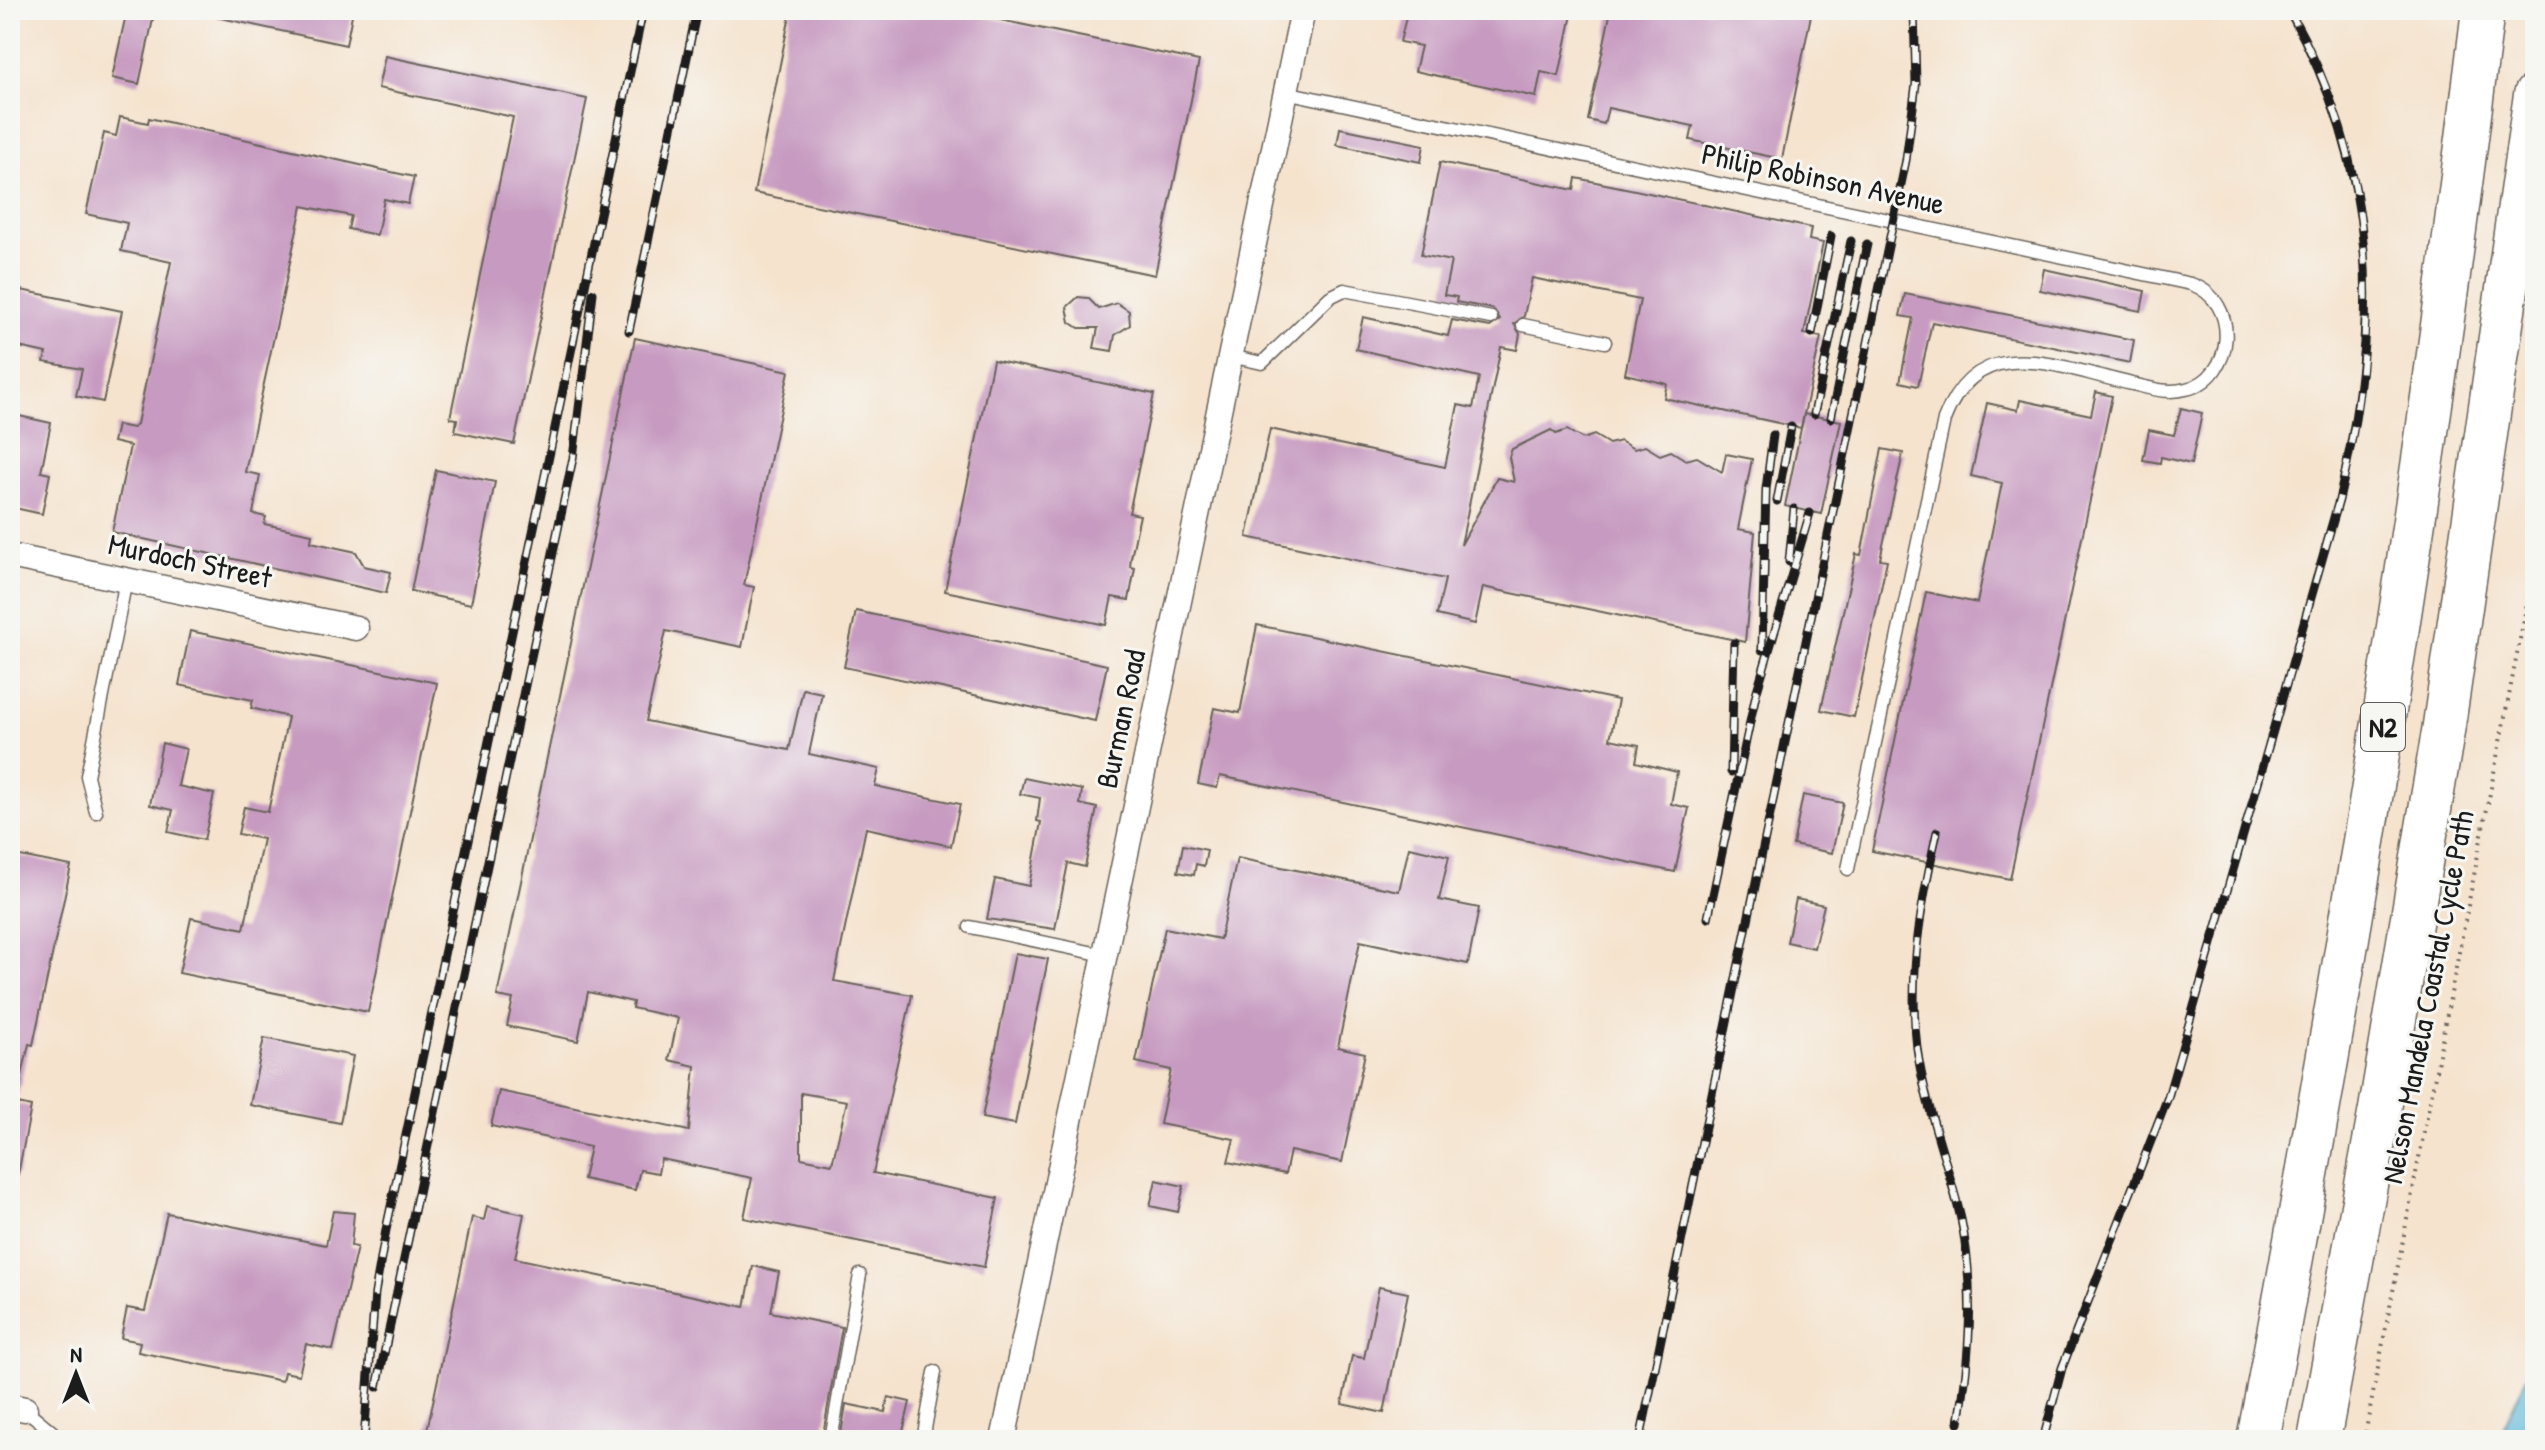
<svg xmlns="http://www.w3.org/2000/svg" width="2545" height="1450" font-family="'Patrick Hand',sans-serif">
<rect width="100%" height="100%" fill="#f6f6f2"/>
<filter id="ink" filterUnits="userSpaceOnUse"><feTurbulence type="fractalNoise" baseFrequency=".0125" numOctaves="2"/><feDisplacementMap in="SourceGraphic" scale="16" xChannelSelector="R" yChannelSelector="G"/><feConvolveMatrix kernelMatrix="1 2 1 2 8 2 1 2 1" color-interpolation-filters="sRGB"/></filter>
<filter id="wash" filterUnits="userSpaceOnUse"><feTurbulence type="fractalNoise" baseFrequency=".006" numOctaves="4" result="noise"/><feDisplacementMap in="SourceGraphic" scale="32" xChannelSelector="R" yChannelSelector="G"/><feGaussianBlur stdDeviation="1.8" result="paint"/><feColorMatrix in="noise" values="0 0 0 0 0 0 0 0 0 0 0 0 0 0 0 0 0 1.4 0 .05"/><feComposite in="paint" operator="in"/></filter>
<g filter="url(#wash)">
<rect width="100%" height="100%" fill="#f5e3ce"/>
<polygon fill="#5ab7d8" stroke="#3b6a7a" stroke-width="2" points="2535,1358 2535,1440 2498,1440"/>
<g id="blocks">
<g fill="#c79bc1" fill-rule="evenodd">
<polygon points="127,10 155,10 139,84 112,78"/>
<polygon points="217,10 353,10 346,45 216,17"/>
<polygon points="791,10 952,10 1199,61 1155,275 754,193"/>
<polygon points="1430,10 1573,10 1559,76 1541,72 1536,97 1415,71 1421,46 1400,42 1407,13 1429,18"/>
<polygon points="1611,10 1812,10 1782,159 1690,140 1693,126 1608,108 1604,124 1588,120"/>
<polygon points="385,56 587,99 514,444 455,432 457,419 450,418 513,117 378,88"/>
<polygon points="120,117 148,123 149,118 414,177 408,204 384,199 377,235 348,229 351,216 302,206 245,472 260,475 253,514 266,517 264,524 312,534 311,542 356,552 364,566 391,572 386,593 112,532 130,446 113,442 117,425 133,428 137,424 171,262 121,251 127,223 86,214 104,133 116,136"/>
<polygon points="1340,128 1424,145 1421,162 1337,145"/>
<polygon points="1440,162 1574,190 1576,178 1635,190 1811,228 1809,240 1823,243 1804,334 1821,337 1801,428 1664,398 1667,384 1625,374 1640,300 1532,278 1524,316 1514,324 1520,334 1517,350 1501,347 1461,545 1497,478 1514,482 1509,457 1512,449 1551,430 1556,434 1567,430 1583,439 1594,435 1609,444 1620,441 1634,449 1645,446 1660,455 1671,451 1686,460 1697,457 1722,472 1726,454 1752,459 1738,529 1755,532 1745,642 1483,587 1475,624 1437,615 1445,579 1247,537 1270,429 1445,467 1458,405 1473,408 1479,377 1356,349 1363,317 1448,336 1452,320 1490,327 1500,320 1493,309 1456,302 1457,297 1444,295 1451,261 1421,255"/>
<polygon points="2044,269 2145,291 2141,311 2040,290"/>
<polygon points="21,290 122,311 103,402 76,396 82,369 44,362 46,353 10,345"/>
<polygon points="1905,294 2134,340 2130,363 1932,322 1918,386 1900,382 1913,318 1900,316"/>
<polygon points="1078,297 1088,298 1099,309 1117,303 1129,311 1130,325 1115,335 1112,351 1094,348 1098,328 1079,328 1070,322 1067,307"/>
<path d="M635,338L789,371L744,585L754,587L742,647L666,631L646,721L789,750L803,689L822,693L809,754L879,769L875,786L960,804L951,846L866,828L834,981L912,995L873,1173L998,1198L984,1267L744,1218L752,1178L661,1159L658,1173L640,1170L635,1190L583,1179L590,1147L491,1126L499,1091L689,1131L695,1066L669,1060L678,1018L632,1008L633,1002L588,992L578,1041L507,1026L513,999L497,996ZM801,1093L847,1101L832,1164L801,1158Z"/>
<polygon points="993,360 1154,394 1129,513 1140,515 1131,558 1130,567 1135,568 1129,600 1112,597 1106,625 945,591"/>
<polygon points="2096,392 2112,396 2010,879 1872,851 1926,592 1977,603 2002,483 1971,476 1987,403 2018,410 2020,400 2091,415"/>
<polygon points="2181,408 2202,413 2191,464 2161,457 2160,463 2143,460 2149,430 2174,435"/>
<polygon points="10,414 51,423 41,472 50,474 42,514 10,507"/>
<polygon points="1804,414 1841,421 1821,514 1785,506"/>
<polygon points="1882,449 1903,453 1880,559 1887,560 1854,717 1821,710 1856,554 1861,555"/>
<polygon points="436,470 495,482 471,604 411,591"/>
<polygon points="856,611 1107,665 1095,721 844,667"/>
<polygon points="1257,625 1618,700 1610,739 1639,745 1636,762 1677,772 1671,804 1689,808 1675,872 1220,776 1217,788 1198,784 1214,708 1240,713"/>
<polygon points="190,631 437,683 368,1012 179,973 191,918 244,929 263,839 238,834 244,807 268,812 288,717 251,708 253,700 179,685"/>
<polygon points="162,743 186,749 178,786 214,794 204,840 168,832 173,810 150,805"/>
<polygon points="1024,778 1082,790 1080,804 1097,808 1085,867 1068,863 1055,929 987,919 995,879 1029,886 1041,822 1037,821 1040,798 1020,794"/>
<polygon points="1803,795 1843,803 1832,853 1793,845"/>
<polygon points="1183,845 1207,850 1204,866 1196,864 1194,875 1178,872"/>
<polygon points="1409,847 1449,856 1439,900 1479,908 1468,964 1360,941 1338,1047 1365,1053 1342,1162 1290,1151 1285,1174 1228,1162 1234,1139 1160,1124 1171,1070 1136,1062 1165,928 1220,939 1237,858 1399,891"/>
<polygon points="10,854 71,866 33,1045 29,1044 17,1098 10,1097"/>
<polygon points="1796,899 1824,905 1814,948 1787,942"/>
<polygon points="1015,953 1048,959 1015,1124 982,1118"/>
<polygon points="264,1038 353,1056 340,1123 250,1105"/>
<polygon points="10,1102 31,1107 18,1175 10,1174"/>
<polygon points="1156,1180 1184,1186 1178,1212 1150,1206"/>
<polygon points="487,1206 524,1214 515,1258 745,1307 753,1266 779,1272 771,1312 842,1327 822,1440 425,1440 472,1217 484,1220"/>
<polygon points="333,1211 354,1213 351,1246 357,1247 333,1350 306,1344 299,1375 284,1372 282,1381 138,1352 140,1342 121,1338 127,1308 145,1311 167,1213 326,1245"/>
<polygon points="1379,1287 1408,1293 1384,1413 1342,1404 1352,1356 1364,1358"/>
<polygon points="888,1397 910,1402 901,1440 840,1440 846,1404 885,1412"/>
</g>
</g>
</g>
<g filter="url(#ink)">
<use href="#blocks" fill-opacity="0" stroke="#68625a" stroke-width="2"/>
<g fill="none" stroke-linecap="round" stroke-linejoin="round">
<defs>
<g id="service">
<path d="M1285,92L2191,284C2241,301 2235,378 2186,389C2167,394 2150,388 2132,384C2059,368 1979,328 1944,420L1848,869"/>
<polyline points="1523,325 1605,342"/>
<polyline points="1230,356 1262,363 1330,297 1344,290 1491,318"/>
<polyline points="96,812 87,776 126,580"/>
<polyline points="970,927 1104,955"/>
<polyline points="25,1409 62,1440"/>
<polyline points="831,1440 860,1275"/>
<polyline points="923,1440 935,1372"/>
</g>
<g id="minor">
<polyline points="10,556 356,628"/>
<polyline points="10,1406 25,1409"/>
<polyline points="1003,1440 1303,10"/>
</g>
<g id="motorway">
<path d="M2258,1440C2348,966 2425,489 2483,10"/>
<polyline points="2319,1440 2380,1109 2443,732 2535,95"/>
</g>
</defs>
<use href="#service" stroke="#68625a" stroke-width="15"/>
<use href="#minor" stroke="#68625a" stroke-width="27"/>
<use href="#motorway" stroke="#68625a" stroke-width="45"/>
<polyline stroke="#68625a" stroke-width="4" stroke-dasharray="2 6" stroke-linecap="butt" points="2364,1440 2535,562"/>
<use href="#service" stroke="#fff" stroke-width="12"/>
<use href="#minor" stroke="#fff" stroke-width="24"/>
<use href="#motorway" stroke="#fff" stroke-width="42"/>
<defs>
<g id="rail">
<polyline points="629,331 697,10"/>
<polyline points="1812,333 1831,236"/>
<polyline points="1814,414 1851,241"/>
<polyline points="1831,418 1867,244"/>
<polyline points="1777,501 1791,427"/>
<polyline points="1789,562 1794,509"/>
<polyline points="1762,650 1766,489 1773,435"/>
<polyline points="1731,772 1734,643"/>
<path d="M1937,832C1921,904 1908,975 1917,1048C1925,1107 1948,1162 1961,1219C1975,1287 1970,1355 1959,1423"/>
<polyline points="1708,918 1756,694 1810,513"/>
<polyline points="377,1387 573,458 593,293"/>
<polyline points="364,1440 375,1293 386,1230 643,10"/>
<polyline points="1640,1440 1906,160 1916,84 1914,10"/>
<path d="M2043,1440L2062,1368L2168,1097L2339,500C2381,322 2380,174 2289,10"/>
</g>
</defs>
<use href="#rail" stroke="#1c1c1c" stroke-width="9"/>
<use href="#rail" stroke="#f6f6f2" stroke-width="6" stroke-dasharray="18" stroke-linecap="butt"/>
</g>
</g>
<g text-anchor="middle" stroke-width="6" stroke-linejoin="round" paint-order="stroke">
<rect fill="#f6f6f2" stroke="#5d5d5c" stroke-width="2" x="2361" y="703" width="44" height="48" rx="6"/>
<g font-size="28" font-weight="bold" fill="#1c1c1c">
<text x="2383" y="737">N2</text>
</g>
<g font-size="30" fill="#1c1c1c" stroke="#f6f6f2">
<text transform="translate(1823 179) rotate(12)" y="10">Philip Robinson Avenue</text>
<text transform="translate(190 561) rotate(12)" y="10">Murdoch Street</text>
<text transform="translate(1121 719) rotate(-78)" y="10">Burman Road</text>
<text transform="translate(2428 997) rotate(-79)" y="10">Nelson Mandela Coastal Cycle Path</text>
</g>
</g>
<rect width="2545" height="1450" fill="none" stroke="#f6f6f2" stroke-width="40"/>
<g transform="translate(76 1374)" stroke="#f6f6f2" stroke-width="6" paint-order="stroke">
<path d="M0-6L14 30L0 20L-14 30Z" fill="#1c1c1c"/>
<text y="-12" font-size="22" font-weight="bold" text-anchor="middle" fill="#1c1c1c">N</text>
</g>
</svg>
